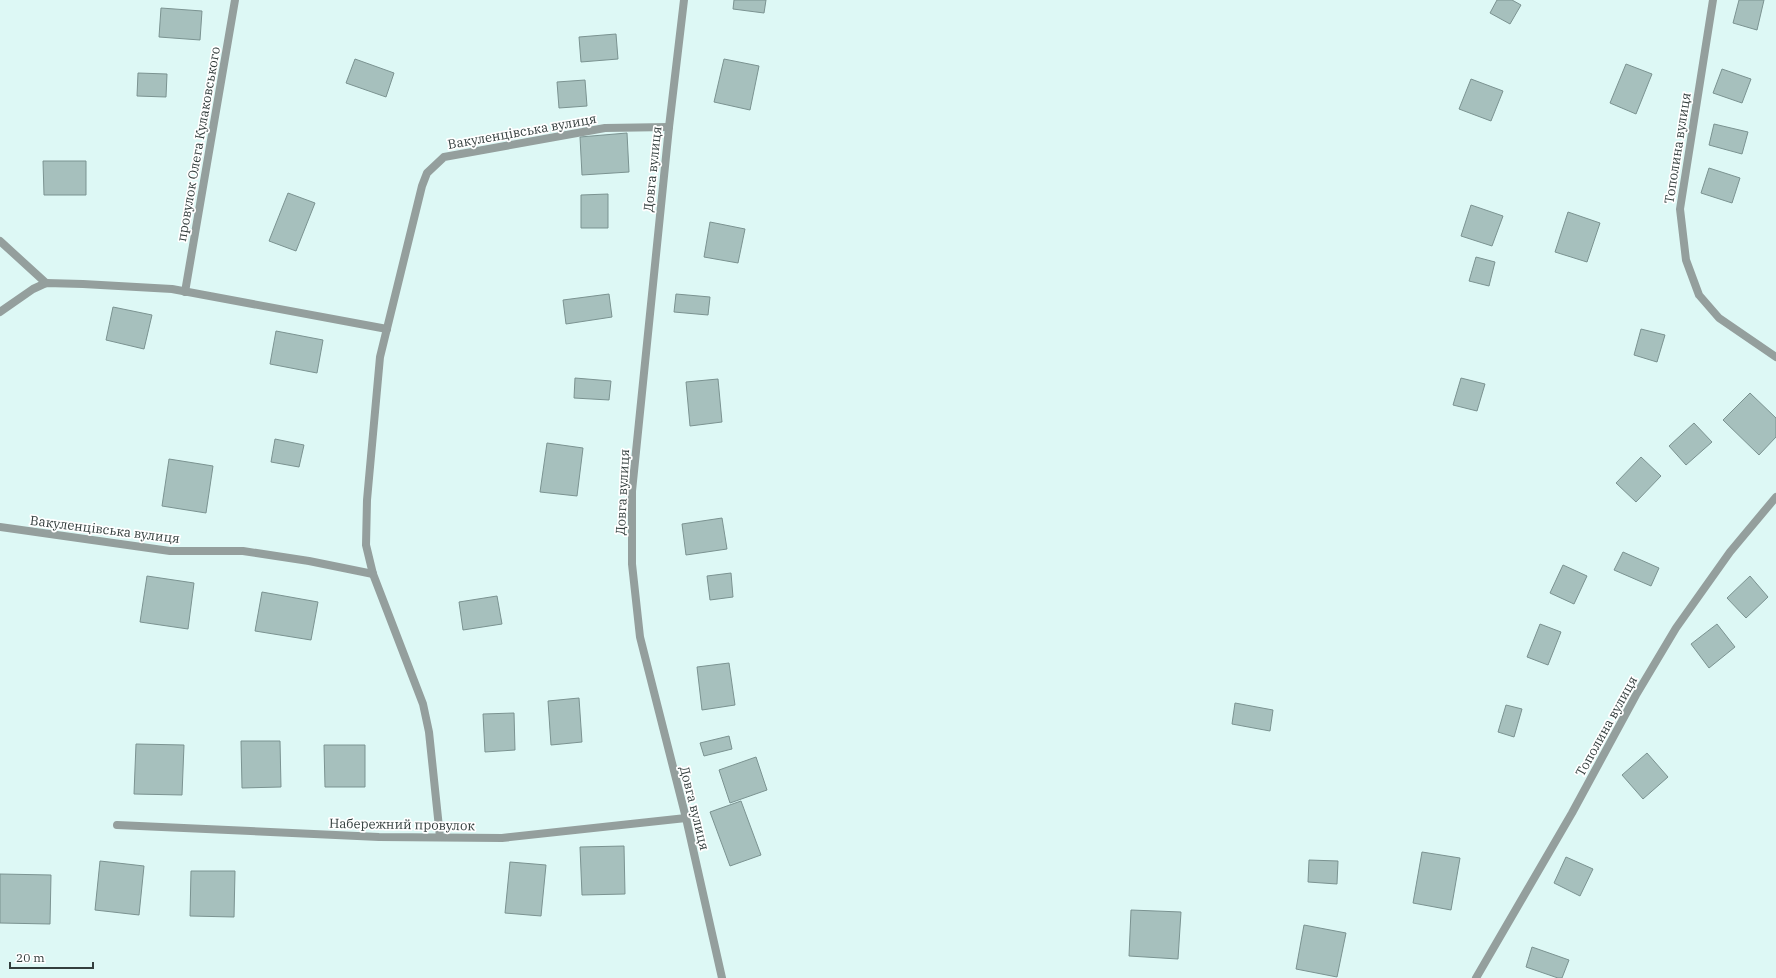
<svg xmlns="http://www.w3.org/2000/svg" width="1776" height="978" font-family="'IBM Plex Serif',serif">
<rect width="100%" height="100%" fill="#ddf8f5"/>
<g fill="#a6c0bd" stroke="#7b9391">
<polygon points="734,0 766,0 764,13 733,9"/>
<polygon points="1497,0 1512,0 1521,5 1510,24 1490,13"/>
<polygon points="1739,0 1764,0 1757,30 1733,23"/>
<polygon points="161,8 202,11 200,40 159,37"/>
<polygon points="616,34 618,59 581,62 579,37"/>
<polygon points="355,59 394,73 386,97 346,83"/>
<polygon points="724,59 759,66 750,110 714,102"/>
<polygon points="1626,64 1652,74 1636,114 1610,103"/>
<polygon points="1722,69 1751,79 1742,103 1713,93"/>
<polygon points="138,73 167,74 166,97 137,96"/>
<polygon points="1471,79 1503,91 1491,121 1459,109"/>
<polygon points="585,80 587,106 559,108 557,82"/>
<polygon points="1714,124 1748,132 1742,154 1709,145"/>
<polygon points="627,133 629,172 582,175 580,137"/>
<polygon points="43,161 86,161 86,195 44,195"/>
<polygon points="1709,168 1740,178 1732,203 1701,193"/>
<polygon points="288,193 315,203 296,251 269,241"/>
<polygon points="608,194 608,228 581,228 581,195"/>
<polygon points="1471,205 1503,216 1492,246 1461,236"/>
<polygon points="1568,212 1600,223 1587,262 1555,252"/>
<polygon points="710,222 745,229 738,263 704,257"/>
<polygon points="1476,257 1495,262 1489,286 1469,281"/>
<polygon points="609,294 612,317 566,324 563,300"/>
<polygon points="676,294 710,297 708,315 674,312"/>
<polygon points="113,307 152,315 144,349 106,340"/>
<polygon points="1641,329 1665,335 1657,362 1634,355"/>
<polygon points="276,331 323,340 317,373 270,364"/>
<polygon points="575,378 611,381 609,400 574,398"/>
<polygon points="1461,378 1485,384 1477,411 1453,405"/>
<polygon points="718,379 722,422 690,426 686,382"/>
<polygon points="1750,393 1776,418 1776,437 1759,455 1723,420"/>
<polygon points="1694,423 1712,442 1686,465 1669,446"/>
<polygon points="275,439 304,445 299,467 271,462"/>
<polygon points="547,443 583,448 577,496 540,492"/>
<polygon points="1641,457 1661,476 1636,502 1616,483"/>
<polygon points="169,459 213,466 206,513 162,506"/>
<polygon points="722,518 727,549 686,555 682,524"/>
<polygon points="1623,552 1659,568 1651,586 1614,570"/>
<polygon points="1563,565 1587,576 1574,604 1550,593"/>
<polygon points="731,573 733,597 710,600 707,576"/>
<polygon points="147,576 194,583 188,629 140,622"/>
<polygon points="1750,576 1768,597 1746,618 1727,598"/>
<polygon points="262,592 318,602 311,640 255,631"/>
<polygon points="497,596 502,624 463,630 459,602"/>
<polygon points="1540,624 1561,632 1548,665 1527,657"/>
<polygon points="1717,624 1735,647 1709,668 1691,644"/>
<polygon points="729,663 735,705 702,710 697,667"/>
<polygon points="579,698 582,742 551,745 548,701"/>
<polygon points="1235,703 1273,710 1270,731 1232,724"/>
<polygon points="1506,705 1522,709 1514,737 1498,732"/>
<polygon points="514,713 515,750 485,752 483,714"/>
<polygon points="729,736 732,749 704,756 700,743"/>
<polygon points="241,741 280,741 281,787 242,788"/>
<polygon points="136,744 184,745 182,795 134,794"/>
<polygon points="324,745 365,745 365,787 325,787"/>
<polygon points="1647,753 1668,777 1643,799 1622,775"/>
<polygon points="756,757 767,790 730,803 719,770"/>
<polygon points="741,801 761,855 730,866 710,812"/>
<polygon points="624,846 625,894 582,895 580,847"/>
<polygon points="1422,852 1460,858 1451,910 1413,903"/>
<polygon points="1566,857 1593,869 1580,896 1554,883"/>
<polygon points="1309,860 1338,861 1337,884 1308,882"/>
<polygon points="100,861 144,866 139,915 95,910"/>
<polygon points="510,862 546,865 541,916 505,913"/>
<polygon points="191,871 235,871 234,917 190,916"/>
<polygon points="0,874 51,875 50,924 0,923"/>
<polygon points="1131,910 1181,912 1178,959 1129,956"/>
<polygon points="1304,925 1346,933 1337,977 1296,969"/>
<polygon points="1532,947 1569,960 1562,978 1558,978 1526,967"/>
</g>
<g fill="none" stroke-linecap="round" stroke-linejoin="round">
<polyline stroke="#949f9d" stroke-width="8" points="185,292 235,0"/>
<g stroke="#949f9d" stroke-width="8">
<polyline points="684,0 669,127 632,491 632,564 640,637 686,818 722,978"/>
<polyline points="1713,0 1680,209 1686,260 1699,295 1719,318 1776,357"/>
<polyline points="0,241 46,283"/>
<polyline points="0,312 33,289 46,283 83,284 172,289 387,329"/>
<polyline points="0,527 170,551 243,551 309,561 373,574"/>
<polyline points="117,825 379,837 502,838 686,818"/>
<polyline points="440,837 429,732 423,704 373,574 366,545 367,500 380,357 422,186 427,173 444,157 605,128 669,127"/>
<polyline points="1476,978 1572,813 1636,695 1676,628 1730,552 1776,497"/>
</g>
</g>
<g text-anchor="middle" stroke-width="3.5" stroke-linejoin="round" paint-order="stroke">
<g font-size="13" fill="#333e3d" stroke="#fff">
<text transform="translate(522 131) rotate(-10)" y="5">Вакуленцівська вулиця</text>
<text transform="translate(198 144) rotate(-80)" y="5">провулок Олега Кулаковського</text>
<text transform="translate(1677 148) rotate(-81)" y="5">Тополина вулиця</text>
<text transform="translate(652 169) rotate(-84)" y="5">Довга вулиця</text>
<text transform="translate(622 492) rotate(-87)" y="5">Довга вулиця</text>
<text transform="translate(105 529) rotate(7)" y="5">Вакуленцівська вулиця</text>
<text transform="translate(1606 726) rotate(-61)" y="5">Тополина вулиця</text>
<text transform="translate(695 808) rotate(76)" y="5">Довга вулиця</text>
<text transform="translate(402 824) rotate(1)" y="5">Набережний провулок</text>
</g>
</g>
<path d="M10 962v6h83v-6" fill="none" stroke="#333e3d" stroke-width="2"/>
<text x="16" y="962" font-size="12" fill="#333e3d" stroke="#ffffff" stroke-width="3" paint-order="stroke">20 m</text>
</svg>
